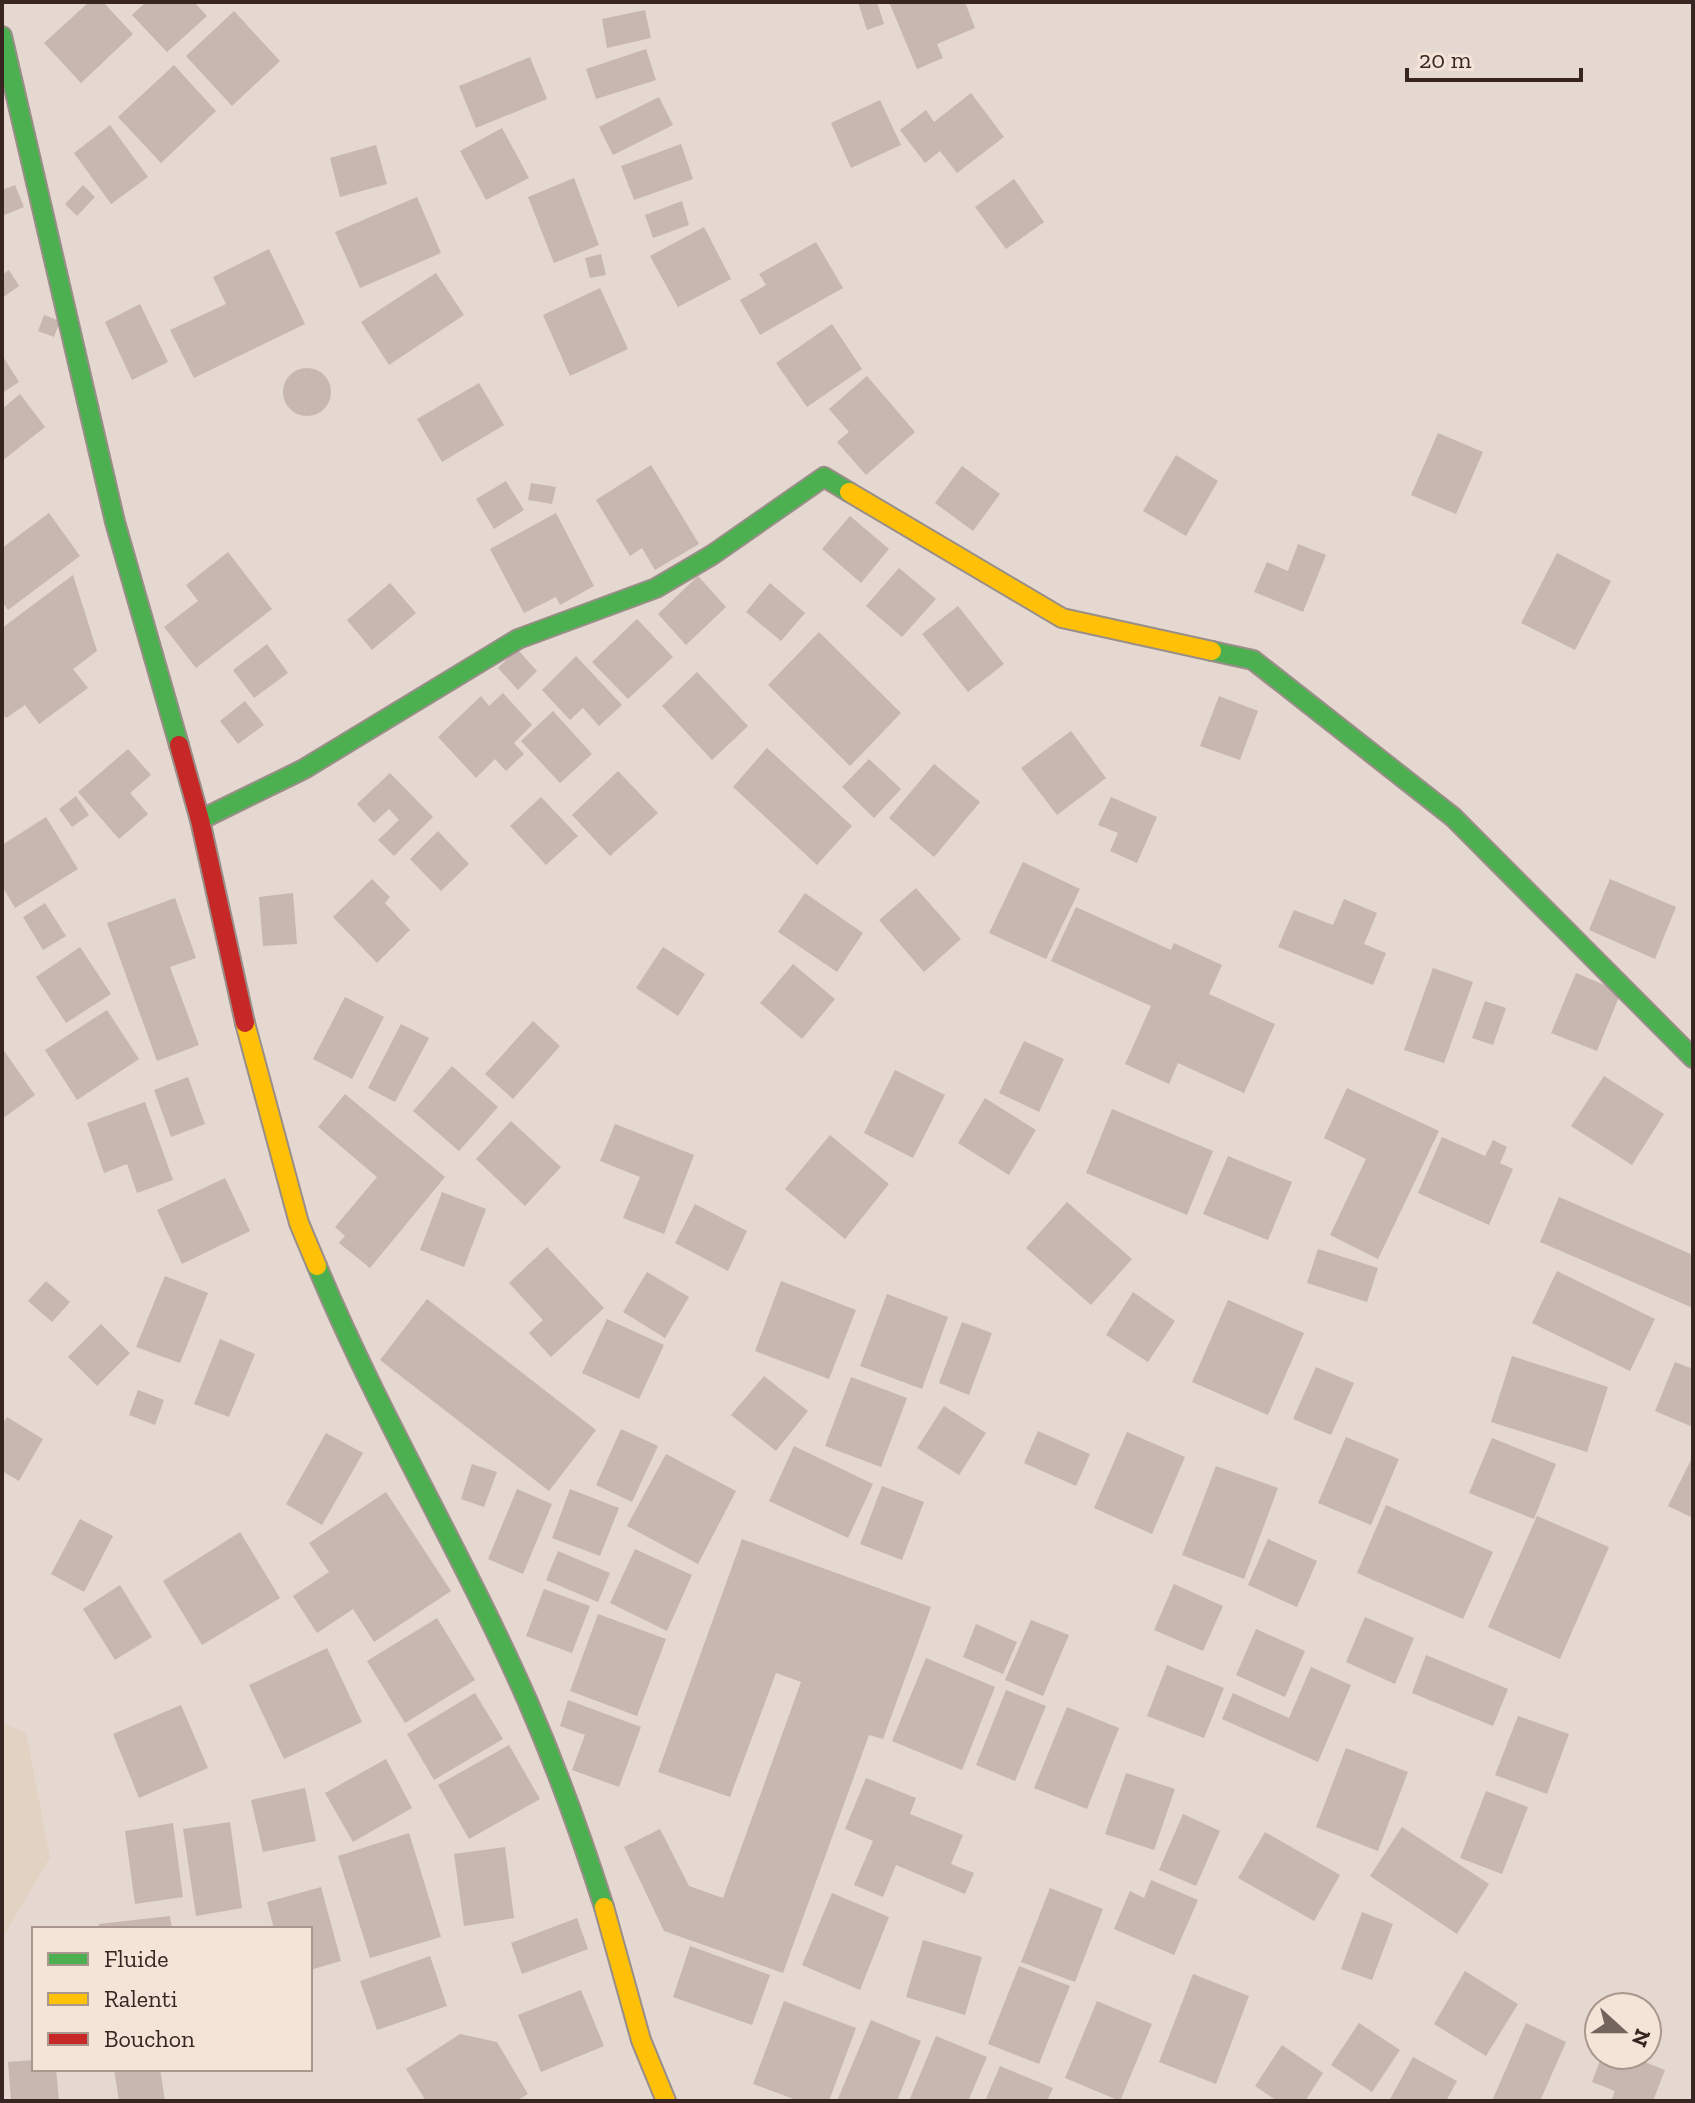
<svg xmlns="http://www.w3.org/2000/svg" width="1695" height="2103" font-family="'Zilla Slab',serif">
<rect width="100%" height="100%" fill="#e4d8d0"/>
<polygon fill="#e2d2c1" points="2,1723 26,1733 50,1857 2,1939"/>
<g fill="#c8b6b1">
<polygon points="89,2 103,2 133,34 81,83 44,43"/>
<polygon points="146,2 194,2 207,16 167,52 132,15"/>
<polygon points="858,2 877,2 884,24 867,30"/>
<polygon points="889,2 965,2 975,28 937,44 943,58 917,69"/>
<polygon points="645,10 651,38 607,48 602,19"/>
<polygon points="234,11 280,61 232,106 186,56"/>
<polygon points="646,49 656,80 596,99 586,69"/>
<polygon points="530,57 547,99 476,128 459,86"/>
<polygon points="174,65 216,111 161,163 118,117"/>
<polygon points="971,93 1004,137 957,173 940,151 925,163 900,130 926,110 934,122"/>
<polygon points="659,97 673,125 613,155 599,127"/>
<polygon points="880,100 901,145 851,168 831,123"/>
<polygon points="110,125 148,177 111,204 74,153"/>
<polygon points="502,128 529,178 486,200 460,151"/>
<polygon points="681,144 693,179 634,200 621,166"/>
<polygon points="376,145 387,184 340,197 330,158"/>
<polygon points="574,178 599,245 554,263 528,197"/>
<polygon points="1014,179 1044,222 1006,249 975,207"/>
<polygon points="15,185 24,207 2,216 2,190"/>
<polygon points="83,185 95,197 77,216 65,204"/>
<polygon points="417,197 441,253 360,288 335,232"/>
<polygon points="682,201 689,225 653,238 645,215"/>
<polygon points="704,227 731,279 678,307 650,256"/>
<polygon points="816,242 843,288 760,335 740,300 766,285 759,274"/>
<polygon points="269,249 305,324 194,378 170,330 226,304 213,277"/>
<polygon points="601,254 606,275 590,278 585,258"/>
<polygon points="9,270 19,286 2,298 2,275"/>
<polygon points="436,273 464,315 389,365 361,322"/>
<polygon points="600,288 628,349 570,376 543,315"/>
<polygon points="140,304 168,362 132,380 105,322"/>
<polygon points="44,315 60,321 54,337 38,331"/>
<polygon points="832,324 862,369 807,407 776,363"/>
<polygon points="2,355 19,382 2,393"/>
<circle cx="307" cy="392" r="24"/>
<polygon points="867,376 915,432 866,475 837,442 849,432 829,409"/>
<polygon points="479,383 504,425 442,462 417,419"/>
<polygon points="20,394 45,427 2,461 2,409"/>
<polygon points="1438,433 1483,452 1456,514 1411,495"/>
<polygon points="1176,455 1218,481 1186,536 1143,511"/>
<polygon points="651,465 699,544 655,570 642,548 630,556 596,500"/>
<polygon points="962,466 1000,494 973,531 935,503"/>
<polygon points="506,481 524,510 494,529 476,499"/>
<polygon points="531,483 556,487 552,504 528,500"/>
<polygon points="49,513 80,556 8,610 2,602 2,548"/>
<polygon points="556,513 594,586 560,605 556,597 524,613 490,549"/>
<polygon points="850,516 889,549 861,583 822,549"/>
<polygon points="1298,544 1326,555 1303,612 1254,592 1267,562 1288,571"/>
<polygon points="228,552 272,609 196,668 164,627 198,601 186,585"/>
<polygon points="1557,553 1611,581 1575,650 1521,623"/>
<polygon points="899,568 936,599 902,637 866,606"/>
<polygon points="73,575 97,651 73,669 88,688 39,724 25,705 6,718 2,713 2,628"/>
<polygon points="698,576 726,607 686,645 658,614"/>
<polygon points="390,583 416,613 372,650 347,620"/>
<polygon points="770,583 805,613 781,641 746,612"/>
<polygon points="958,606 1004,664 968,692 922,634"/>
<polygon points="637,619 673,657 628,699 592,662"/>
<polygon points="819,632 901,713 850,766 768,685"/>
<polygon points="267,644 288,673 254,698 233,670"/>
<polygon points="517,649 537,671 518,690 498,668"/>
<polygon points="576,656 622,705 599,726 583,708 570,720 542,690"/>
<polygon points="697,672 748,726 712,760 662,706"/>
<polygon points="503,693 532,725 514,743 524,754 506,771 495,759 476,778 438,737 481,696 489,706"/>
<polygon points="1219,696 1258,711 1240,760 1200,746"/>
<polygon points="245,701 264,725 238,744 220,721"/>
<polygon points="553,711 592,754 560,783 521,741"/>
<polygon points="1071,731 1106,778 1057,815 1021,768"/>
<polygon points="767,748 852,826 817,865 733,787"/>
<polygon points="128,749 151,775 130,793 148,814 119,839 78,792"/>
<polygon points="869,759 901,789 874,818 842,787"/>
<polygon points="934,764 980,802 934,857 889,818"/>
<polygon points="618,771 658,813 610,856 572,815"/>
<polygon points="390,773 433,817 394,856 378,840 399,820 389,809 374,823 357,804"/>
<polygon points="76,796 89,815 72,827 59,809"/>
<polygon points="541,797 578,836 546,865 510,826"/>
<polygon points="1111,797 1157,817 1137,863 1110,851 1118,833 1098,825"/>
<polygon points="46,817 78,869 15,908 2,886 2,845"/>
<polygon points="438,831 469,864 441,891 410,859"/>
<polygon points="1023,862 1080,889 1046,959 989,933"/>
<polygon points="372,879 390,897 385,903 410,930 377,963 333,917"/>
<polygon points="1610,879 1676,907 1655,959 1589,930"/>
<polygon points="916,888 961,939 924,972 879,920"/>
<polygon points="293,893 297,944 263,946 259,897"/>
<polygon points="805,893 863,933 837,972 778,932"/>
<polygon points="175,898 196,958 170,967 199,1045 157,1061 107,923"/>
<polygon points="1344,899 1377,913 1364,944 1386,953 1373,985 1278,947 1294,910 1333,925"/>
<polygon points="45,903 66,936 43,950 23,917"/>
<polygon points="1076,907 1171,950 1174,943 1222,965 1209,994 1275,1024 1244,1093 1178,1063 1169,1084 1125,1064 1151,1006 1051,961"/>
<polygon points="80,947 111,994 66,1023 36,977"/>
<polygon points="663,947 705,974 678,1016 636,988"/>
<polygon points="793,964 835,999 802,1039 760,1003"/>
<polygon points="1433,968 1473,982 1444,1063 1404,1050"/>
<polygon points="1576,973 1621,992 1597,1051 1551,1033"/>
<polygon points="345,997 384,1017 352,1079 313,1059"/>
<polygon points="1485,1001 1506,1008 1493,1045 1472,1038"/>
<polygon points="107,1010 139,1059 77,1100 45,1050"/>
<polygon points="533,1021 560,1046 513,1099 485,1074"/>
<polygon points="401,1024 429,1038 395,1102 368,1088"/>
<polygon points="1024,1041 1064,1059 1039,1112 999,1093"/>
<polygon points="2,1048 35,1095 2,1119"/>
<polygon points="452,1066 498,1107 459,1151 413,1111"/>
<polygon points="895,1070 945,1095 913,1158 864,1133"/>
<polygon points="1604,1076 1664,1114 1632,1165 1571,1126"/>
<polygon points="188,1077 205,1124 171,1137 154,1090"/>
<polygon points="1347,1088 1439,1131 1378,1259 1330,1235 1366,1159 1324,1138"/>
<polygon points="345,1094 445,1177 370,1268 339,1243 345,1236 335,1227 377,1177 318,1127"/>
<polygon points="985,1098 1036,1130 1009,1175 958,1143"/>
<polygon points="145,1102 173,1180 137,1193 127,1164 104,1173 87,1123"/>
<polygon points="1112,1109 1213,1151 1187,1215 1086,1173"/>
<polygon points="511,1121 561,1167 525,1206 476,1159"/>
<polygon points="615,1124 694,1155 664,1234 623,1218 640,1177 600,1161"/>
<polygon points="830,1135 889,1184 845,1239 785,1189"/>
<polygon points="1442,1137 1485,1156 1493,1140 1507,1147 1500,1163 1513,1169 1489,1225 1418,1193"/>
<polygon points="1228,1156 1292,1182 1268,1240 1203,1214"/>
<polygon points="225,1178 250,1231 182,1264 157,1210"/>
<polygon points="442,1192 486,1209 464,1267 420,1250"/>
<polygon points="1559,1197 1693,1255 1693,1308 1540,1242"/>
<polygon points="1067,1202 1132,1259 1091,1305 1026,1248"/>
<polygon points="695,1204 747,1231 728,1271 675,1243"/>
<polygon points="547,1247 604,1308 551,1357 529,1333 543,1320 509,1283"/>
<polygon points="1318,1249 1378,1268 1367,1302 1307,1283"/>
<polygon points="1557,1271 1655,1319 1630,1371 1532,1323"/>
<polygon points="647,1272 689,1297 665,1338 623,1312"/>
<polygon points="165,1276 208,1293 180,1363 136,1347"/>
<polygon points="46,1281 70,1302 52,1322 28,1301"/>
<polygon points="781,1281 856,1310 829,1379 755,1351"/>
<polygon points="1133,1292 1175,1321 1148,1362 1106,1335"/>
<polygon points="887,1294 948,1317 922,1389 860,1366"/>
<polygon points="427,1299 596,1430 549,1491 380,1360"/>
<polygon points="1228,1300 1304,1333 1268,1415 1192,1382"/>
<polygon points="607,1319 664,1345 639,1399 582,1373"/>
<polygon points="962,1322 992,1333 969,1395 939,1383"/>
<polygon points="101,1324 130,1353 97,1386 68,1357"/>
<polygon points="220,1339 255,1354 229,1417 194,1404"/>
<polygon points="1512,1356 1608,1387 1587,1452 1491,1422"/>
<polygon points="1675,1362 1693,1369 1693,1427 1655,1411"/>
<polygon points="1316,1367 1354,1383 1331,1435 1293,1419"/>
<polygon points="764,1376 808,1411 776,1451 731,1415"/>
<polygon points="851,1377 907,1398 881,1467 825,1446"/>
<polygon points="138,1390 164,1400 155,1425 129,1415"/>
<polygon points="944,1406 986,1433 959,1475 917,1448"/>
<polygon points="7,1417 43,1439 19,1481 2,1471 2,1425"/>
<polygon points="621,1429 658,1446 632,1502 596,1485"/>
<polygon points="1038,1431 1090,1454 1076,1486 1024,1463"/>
<polygon points="1127,1432 1185,1457 1152,1534 1094,1508"/>
<polygon points="326,1433 363,1453 322,1525 286,1504"/>
<polygon points="1346,1437 1399,1459 1371,1525 1318,1503"/>
<polygon points="1492,1438 1556,1464 1534,1519 1469,1493"/>
<polygon points="794,1446 873,1484 848,1538 769,1501"/>
<polygon points="666,1454 736,1491 698,1564 627,1526"/>
<polygon points="1693,1456 1693,1518 1668,1506"/>
<polygon points="472,1464 497,1472 484,1507 461,1499"/>
<polygon points="1216,1466 1278,1488 1244,1579 1182,1555"/>
<polygon points="882,1486 924,1502 902,1560 860,1544"/>
<polygon points="517,1489 552,1504 523,1574 488,1559"/>
<polygon points="570,1489 619,1508 600,1556 552,1538"/>
<polygon points="386,1492 451,1591 374,1642 353,1609 317,1633 293,1596 329,1572 309,1543"/>
<polygon points="1386,1505 1493,1552 1463,1619 1357,1573"/>
<polygon points="1537,1516 1609,1547 1560,1659 1488,1627"/>
<polygon points="80,1519 113,1536 84,1592 51,1574"/>
<polygon points="240,1532 280,1598 202,1645 163,1581"/>
<polygon points="742,1539 931,1607 883,1739 869,1735 783,1973 664,1931 624,1847 660,1829 689,1886 723,1898 801,1682 776,1673 730,1797 658,1772"/>
<polygon points="1268,1539 1317,1561 1297,1607 1248,1585"/>
<polygon points="635,1549 692,1575 667,1631 610,1603"/>
<polygon points="558,1551 610,1573 598,1602 546,1580"/>
<polygon points="1174,1584 1223,1606 1203,1651 1154,1630"/>
<polygon points="120,1585 152,1637 115,1660 83,1609"/>
<polygon points="544,1589 590,1606 572,1653 526,1636"/>
<polygon points="598,1614 666,1639 637,1716 570,1691"/>
<polygon points="1365,1617 1414,1638 1395,1684 1346,1662"/>
<polygon points="437,1618 475,1680 405,1723 367,1661"/>
<polygon points="1031,1620 1069,1635 1043,1696 1005,1680"/>
<polygon points="976,1624 1017,1642 1003,1674 963,1657"/>
<polygon points="1256,1629 1305,1651 1285,1697 1236,1675"/>
<polygon points="327,1648 362,1722 284,1759 249,1685"/>
<polygon points="1426,1655 1508,1689 1493,1726 1412,1693"/>
<polygon points="926,1658 995,1687 962,1770 892,1741"/>
<polygon points="1167,1665 1224,1688 1204,1738 1147,1716"/>
<polygon points="1311,1667 1351,1685 1318,1762 1222,1719 1233,1693 1289,1718"/>
<polygon points="1006,1690 1046,1706 1015,1781 976,1765"/>
<polygon points="475,1693 503,1739 434,1780 407,1734"/>
<polygon points="568,1700 641,1727 619,1787 572,1770 585,1735 560,1726"/>
<polygon points="181,1705 208,1768 139,1798 113,1734"/>
<polygon points="1067,1707 1119,1728 1087,1809 1034,1788"/>
<polygon points="1518,1716 1569,1734 1547,1794 1495,1775"/>
<polygon points="509,1745 540,1799 469,1839 438,1785"/>
<polygon points="1346,1748 1408,1772 1378,1851 1316,1827"/>
<polygon points="386,1759 412,1808 353,1842 325,1793"/>
<polygon points="1126,1773 1175,1789 1154,1850 1105,1834"/>
<polygon points="866,1778 916,1798 910,1814 963,1835 951,1864 974,1873 965,1894 896,1865 883,1897 854,1885 873,1841 845,1829"/>
<polygon points="305,1788 316,1841 263,1852 251,1800"/>
<polygon points="1486,1791 1528,1807 1502,1874 1460,1858"/>
<polygon points="1183,1814 1220,1831 1196,1886 1159,1870"/>
<polygon points="230,1822 242,1908 196,1916 183,1829"/>
<polygon points="173,1823 183,1897 135,1904 125,1831"/>
<polygon points="1402,1827 1489,1884 1457,1934 1370,1876"/>
<polygon points="1265,1832 1340,1875 1314,1921 1238,1878"/>
<polygon points="409,1833 441,1937 370,1958 338,1856"/>
<polygon points="505,1847 514,1918 464,1926 454,1854"/>
<polygon points="1151,1880 1198,1900 1174,1955 1114,1929 1130,1891 1144,1898"/>
<polygon points="321,1887 341,1961 310,1970 310,1929 274,1929 267,1902"/>
<polygon points="1050,1888 1103,1909 1075,1982 1021,1962"/>
<polygon points="832,1893 889,1917 860,1990 802,1965"/>
<polygon points="1362,1912 1393,1924 1372,1980 1341,1969"/>
<polygon points="170,1916 172,1929 99,1929 99,1924"/>
<polygon points="577,1918 588,1949 522,1974 511,1943"/>
<polygon points="923,1940 982,1957 965,2015 906,1997"/>
<polygon points="690,1946 770,1975 752,2025 673,1997"/>
<polygon points="430,1956 447,2006 377,2030 360,1981"/>
<polygon points="1019,1966 1070,1986 1039,2064 988,2044"/>
<polygon points="1465,1971 1518,2004 1486,2056 1434,2024"/>
<polygon points="1193,1974 1249,1996 1216,2084 1159,2062"/>
<polygon points="581,1990 604,2046 541,2072 518,2015"/>
<polygon points="784,2001 856,2028 829,2101 799,2101 753,2084"/>
<polygon points="1097,2001 1152,2024 1120,2101 1065,2078"/>
<polygon points="871,2020 921,2041 897,2101 837,2101"/>
<polygon points="1359,2023 1400,2050 1372,2092 1331,2065"/>
<polygon points="1526,2023 1566,2042 1540,2101 1492,2101"/>
<polygon points="460,2034 497,2042 528,2094 516,2101 426,2101 406,2069"/>
<polygon points="936,2036 987,2057 968,2101 909,2101"/>
<polygon points="1282,2045 1323,2073 1305,2101 1277,2101 1255,2086"/>
<polygon points="1602,2055 1627,2055 1665,2070 1653,2101 1611,2101 1615,2091 1592,2082"/>
<polygon points="1413,2057 1457,2081 1446,2101 1389,2101"/>
<polygon points="34,2060 34,2069 56,2069 59,2101 11,2101 8,2062"/>
<polygon points="1000,2066 1053,2088 1047,2101 985,2101"/>
<polygon points="114,2069 160,2069 165,2101 119,2101"/>
</g>
<g fill="none" stroke-linecap="round" stroke-linejoin="round">
<defs>
<g id="fast">
<polyline points="2,36 115,522 179,745"/>
<polyline points="1212,651 1253,660 1453,817 1693,1058"/>
<polyline points="200,820 304,769 518,639 656,588 712,555 824,477 849,492"/>
<path d="M317,1266C379,1415 463,1554 528,1702C557,1769 582,1838 604,1907"/>
</g>
<g id="slow">
<polyline points="849,492 1062,618 1212,651"/>
<polyline points="245,1023 299,1223 317,1266"/>
<polyline points="604,1907 641,2040 666,2101"/>
</g>
<polyline id="jam" points="179,745 200,820 245,1023"/>
</defs>
<use href="#fast" stroke="#998e88" stroke-width="22"/>
<use href="#slow" stroke="#998e88" stroke-width="22"/>
<use href="#jam" stroke="#998e88" stroke-width="22"/>
<use href="#fast" stroke="#4caf50" stroke-width="18"/>
<use href="#slow" stroke="#ffc107" stroke-width="18"/>
<use href="#jam" stroke="#c62828" stroke-width="18"/>
</g>
<rect width="1695" height="2103" fill="none" stroke="#382521" stroke-width="8"/>
<rect x="32" y="1927" width="280" height="144" fill="#f4e3d7" stroke="#a9978e" stroke-width="2"/>
<rect x="48" y="1953" width="40" height="12" fill="#4caf50" stroke="#a9978e" stroke-width="2"/>
<text x="104" y="1967" font-size="24" fill="#382521">Fluide</text>
<rect x="48" y="1993" width="40" height="12" fill="#ffc107" stroke="#a9978e" stroke-width="2"/>
<text x="104" y="2007" font-size="24" fill="#382521">Ralenti</text>
<rect x="48" y="2033" width="40" height="12" fill="#c62828" stroke="#a9978e" stroke-width="2"/>
<text x="104" y="2047" font-size="24" fill="#382521">Bouchon</text>
<g transform="translate(1623 2031) rotate(111)"><circle r="38" fill="#f4e3d7" stroke="#a9978e" stroke-width="2"/>
<path d="M0-6L14 30L0 20L-14 30Z" fill="#74645e"/>
<text y="-12" font-size="22" font-weight="bold" text-anchor="middle" fill="#382521">N</text>
</g>
<path d="M1407 68v12h174v-12" fill="none" stroke="#382521" stroke-width="4"/>
<text x="1419" y="68" font-size="24" fill="#382521" stroke="#f4e3d7" stroke-width="6" paint-order="stroke">20 m</text>
</svg>
